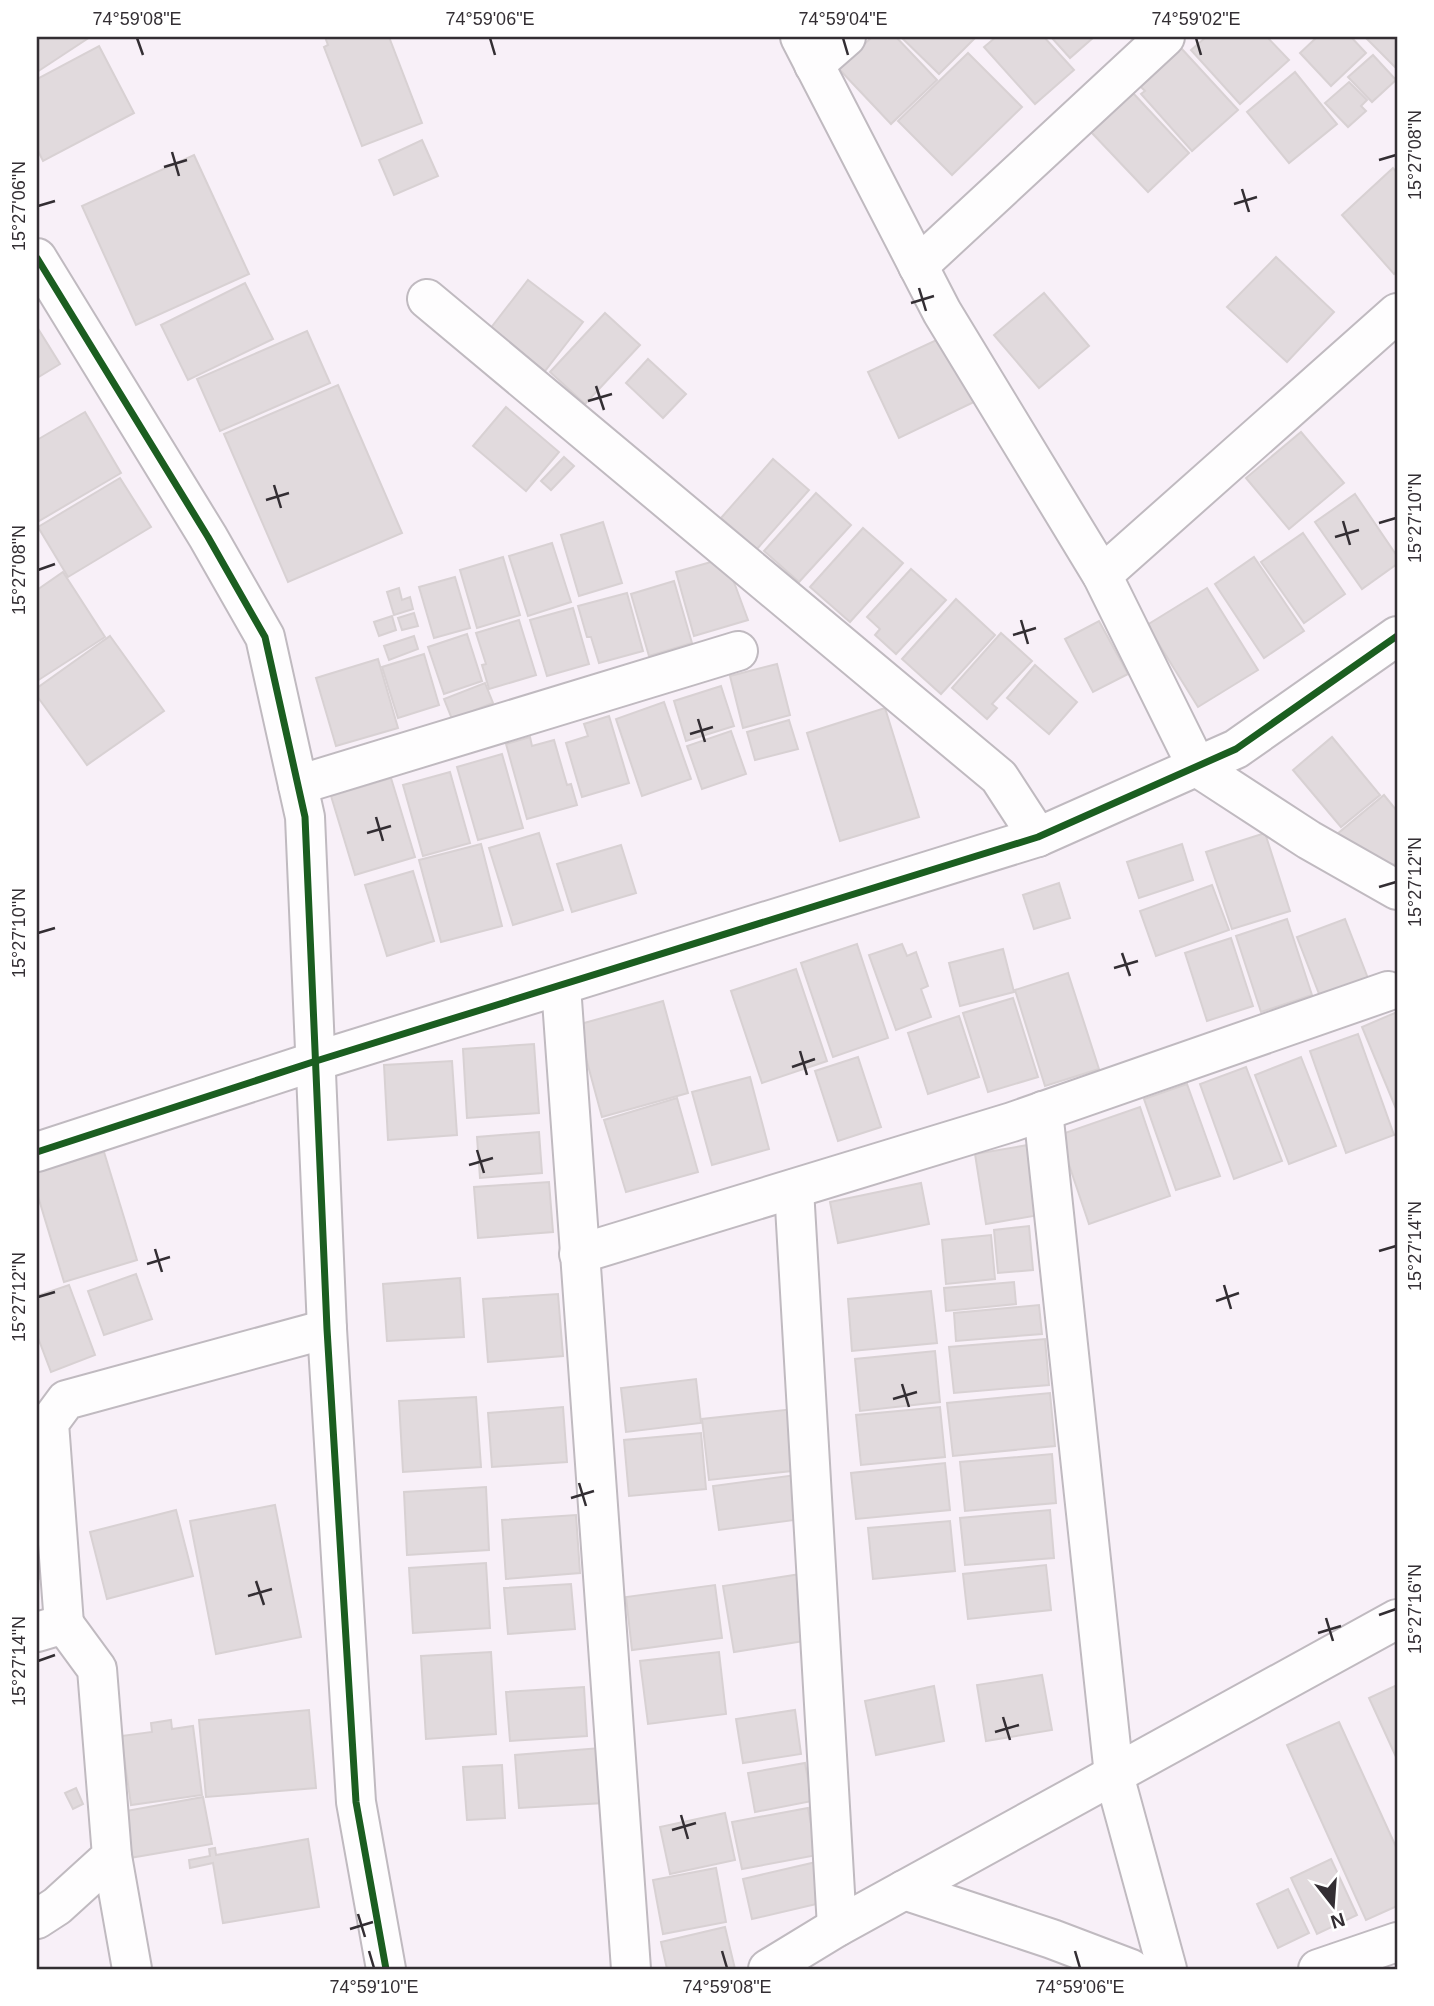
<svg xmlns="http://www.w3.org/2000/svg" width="1434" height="2006" font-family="Arial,sans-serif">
<rect width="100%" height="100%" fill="#f8f0f8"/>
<g fill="#e1dadd" stroke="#d8d1d3" stroke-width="2">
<polygon points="37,37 90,37 37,72"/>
<polygon points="325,37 389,37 422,123 362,146 324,47 328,45"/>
<polygon points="872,37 896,37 937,80 891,124 838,68"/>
<polygon points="901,37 972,37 974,39 939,74"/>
<polygon points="996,37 1044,37 1074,70 1035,104 984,47"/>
<polygon points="1051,37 1094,37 1070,58"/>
<polygon points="1206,37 1267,37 1289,60 1240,104 1191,50"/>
<polygon points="1317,37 1351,37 1366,53 1331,86 1300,53"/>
<polygon points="1365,37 1397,37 1397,69"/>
<polygon points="99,46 134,113 43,161 37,149 37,79"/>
<polygon points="1181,48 1238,110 1192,151 1141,94 1145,91 1140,86"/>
<polygon points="968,53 1022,107 952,175 898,121"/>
<polygon points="1373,55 1396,80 1372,102 1348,77"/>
<polygon points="1295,72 1337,124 1289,163 1247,112"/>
<polygon points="1349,82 1367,100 1361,106 1366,111 1348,127 1325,103"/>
<polygon points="1133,93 1189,153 1148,192 1091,132"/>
<polygon points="422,140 438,176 394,195 379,160"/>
<polygon points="194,155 249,274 136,325 82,206"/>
<polygon points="1393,168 1397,173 1397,270 1394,274 1342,215"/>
<polygon points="1276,257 1334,312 1287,362 1227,307"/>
<polygon points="528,280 583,322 545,371 490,329"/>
<polygon points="245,283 273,339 188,380 161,325"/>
<polygon points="1044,293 1089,346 1039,388 994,335"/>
<polygon points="605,313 640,345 585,404 550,372"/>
<polygon points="37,327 60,364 37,378"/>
<polygon points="307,331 330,383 220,431 197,379"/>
<polygon points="945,336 976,401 899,438 868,372"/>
<polygon points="648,359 686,394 663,418 626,383"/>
<polygon points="338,385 402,533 288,582 224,434"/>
<polygon points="506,407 559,452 526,491 473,446"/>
<polygon points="85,412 121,473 39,521 37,516 37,440"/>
<polygon points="1301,432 1344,483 1289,529 1246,478"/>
<polygon points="564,457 574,466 551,490 541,481"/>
<polygon points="773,459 809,490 757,549 721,518"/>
<polygon points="120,478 151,527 68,577 38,527"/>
<polygon points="816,493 851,525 799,582 764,551"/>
<polygon points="1355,494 1397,556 1397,564 1362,589 1315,522"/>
<polygon points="603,522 622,583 579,596 561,535"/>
<polygon points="863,528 903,563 850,622 810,587"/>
<polygon points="1303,533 1345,594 1304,623 1261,562"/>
<polygon points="552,543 571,602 528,616 509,556"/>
<polygon points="503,557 520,615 477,628 460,570"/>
<polygon points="1254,557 1304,631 1264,658 1215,584"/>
<polygon points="725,558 748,620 694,636 676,572"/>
<polygon points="911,569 946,600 896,654 875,635 880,629 867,617"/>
<polygon points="63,572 105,637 37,681 37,590"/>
<polygon points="455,577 470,628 434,638 419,587"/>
<polygon points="674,581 692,643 649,656 631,594"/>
<polygon points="399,588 402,600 410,597 413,609 394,615 387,592"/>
<polygon points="1207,588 1258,670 1198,707 1147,625"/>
<polygon points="627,593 643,651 599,663 591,637 587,637 578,606"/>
<polygon points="956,599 995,635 941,694 902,659"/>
<polygon points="573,608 589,664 547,676 530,620"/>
<polygon points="414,613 418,626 402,630 398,618"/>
<polygon points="392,616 396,630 379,636 374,622"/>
<polygon points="519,620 536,675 489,689 482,665 486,664 476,633"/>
<polygon points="1099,621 1128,674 1093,692 1065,639"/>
<polygon points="1001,633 1032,661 992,704 997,708 987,719 952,688"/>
<polygon points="467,634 482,681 444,694 428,647"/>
<polygon points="110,636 164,711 87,765 37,696 37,688"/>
<polygon points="414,636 418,649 389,660 384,646"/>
<polygon points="424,654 439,705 398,718 382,667"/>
<polygon points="378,659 398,728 336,746 316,678"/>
<polygon points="777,664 790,715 743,728 730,676"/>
<polygon points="1035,665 1077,702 1049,734 1007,698"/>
<polygon points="485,683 493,703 452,719 444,699"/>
<polygon points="721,686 734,726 686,741 674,701"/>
<polygon points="664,702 691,779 642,796 616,719"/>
<polygon points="885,708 919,817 840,841 807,733"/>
<polygon points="609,716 629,783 582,797 566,743 588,736 584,724"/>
<polygon points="789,720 798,749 755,760 747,732"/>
<polygon points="731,731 746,774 702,789 687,746"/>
<polygon points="530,737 532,746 554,740 567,785 571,784 577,805 527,819 506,744"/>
<polygon points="1332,737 1380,795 1341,827 1293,770"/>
<polygon points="502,754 523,828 478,840 457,767"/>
<polygon points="450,772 470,843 423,856 403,785"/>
<polygon points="391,778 415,857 355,875 331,796"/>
<polygon points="1384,795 1397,811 1397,862 1387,869 1336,835"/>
<polygon points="539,833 563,910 513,925 489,848"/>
<polygon points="1265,833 1290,911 1232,929 1206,852"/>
<polygon points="481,844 502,926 441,942 419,860"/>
<polygon points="1182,844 1193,880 1139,898 1127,862"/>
<polygon points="621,845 636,893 572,912 557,864"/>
<polygon points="413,871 434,941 387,956 365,885"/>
<polygon points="1059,883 1070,918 1034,929 1023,895"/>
<polygon points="1212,885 1229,930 1156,956 1140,911"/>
<polygon points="1287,919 1312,995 1261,1012 1236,936"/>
<polygon points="1345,919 1369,981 1321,999 1297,937"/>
<polygon points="1231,938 1253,1006 1207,1021 1185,953"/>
<polygon points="857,944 888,1038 833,1057 801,963"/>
<polygon points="902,944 907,956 916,952 928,986 921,989 931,1017 896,1030 869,955"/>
<polygon points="1003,949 1014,992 960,1006 949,963"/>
<polygon points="796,969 827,1061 762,1083 731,991"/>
<polygon points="1068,973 1099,1069 1045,1086 1015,990"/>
<polygon points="1013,998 1038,1077 988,1092 963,1013"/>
<polygon points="663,1001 688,1093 602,1117 577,1025"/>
<polygon points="1397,1012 1397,1111 1362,1027"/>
<polygon points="959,1016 979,1077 928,1094 908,1033"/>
<polygon points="1358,1034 1394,1135 1346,1153 1310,1051"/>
<polygon points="534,1044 539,1113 467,1118 463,1049"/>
<polygon points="858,1057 881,1127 838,1141 815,1071"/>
<polygon points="1301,1057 1336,1146 1289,1164 1255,1075"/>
<polygon points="452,1061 457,1135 388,1140 384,1065"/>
<polygon points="1246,1067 1282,1161 1234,1179 1200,1084"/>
<polygon points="750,1077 769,1149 712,1165 692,1092"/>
<polygon points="1187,1084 1220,1176 1176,1190 1144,1099"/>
<polygon points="677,1098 698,1172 626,1192 604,1120"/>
<polygon points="1140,1107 1170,1196 1089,1224 1059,1135"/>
<polygon points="539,1132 542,1173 480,1178 477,1137"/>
<polygon points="1028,1145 1039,1215 986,1224 975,1154"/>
<polygon points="104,1152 137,1260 64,1282 37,1193 37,1172"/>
<polygon points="549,1182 553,1232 478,1238 474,1187"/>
<polygon points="921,1183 929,1224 838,1243 830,1202"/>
<polygon points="1029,1226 1033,1270 998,1273 994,1230"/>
<polygon points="991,1235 995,1279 946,1284 942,1240"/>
<polygon points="136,1274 152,1319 104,1335 88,1291"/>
<polygon points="460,1278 464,1337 387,1341 383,1284"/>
<polygon points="1014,1282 1016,1304 946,1311 944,1288"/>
<polygon points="69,1285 95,1355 51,1372 37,1335 37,1296"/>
<polygon points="931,1291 937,1343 852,1351 848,1299"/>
<polygon points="558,1294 563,1356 488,1362 483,1299"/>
<polygon points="1039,1305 1042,1334 956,1341 954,1313"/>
<polygon points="1045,1339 1049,1385 954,1393 949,1347"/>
<polygon points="935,1351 940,1402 860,1411 855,1359"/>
<polygon points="696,1379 701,1423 626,1432 621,1388"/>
<polygon points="1050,1393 1055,1446 953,1456 947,1403"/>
<polygon points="476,1397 481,1467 403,1472 399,1401"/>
<polygon points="563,1407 567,1462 492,1467 488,1413"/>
<polygon points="940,1407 945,1457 861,1465 856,1415"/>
<polygon points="794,1409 801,1470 709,1480 702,1419"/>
<polygon points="701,1433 706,1489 629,1496 624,1440"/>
<polygon points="1052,1454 1056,1503 965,1511 960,1462"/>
<polygon points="945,1463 950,1510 856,1519 851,1473"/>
<polygon points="796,1475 802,1519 719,1530 713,1486"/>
<polygon points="486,1487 489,1550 407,1555 404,1492"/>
<polygon points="275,1505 301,1637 216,1654 190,1521"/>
<polygon points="176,1510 193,1576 107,1599 90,1532"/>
<polygon points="1050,1510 1054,1558 965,1565 960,1518"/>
<polygon points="576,1515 580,1573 506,1579 502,1520"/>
<polygon points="950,1521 955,1571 873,1579 868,1528"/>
<polygon points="37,1544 51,1572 37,1580"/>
<polygon points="486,1563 490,1628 413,1633 409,1568"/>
<polygon points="1046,1565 1051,1610 968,1619 963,1574"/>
<polygon points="807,1573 817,1639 734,1652 723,1586"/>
<polygon points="571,1584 575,1629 508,1634 504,1588"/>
<polygon points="715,1585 722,1638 632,1650 626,1597"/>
<polygon points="491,1652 496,1734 426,1739 421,1656"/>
<polygon points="719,1652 726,1714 648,1724 640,1661"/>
<polygon points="1042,1675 1052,1730 986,1741 977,1685"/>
<polygon points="1397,1685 1397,1759 1369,1698"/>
<polygon points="934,1686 944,1741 876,1755 865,1701"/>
<polygon points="584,1687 587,1736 510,1741 506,1692"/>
<polygon points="309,1710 316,1788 206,1797 199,1720"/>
<polygon points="795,1710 801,1754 743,1763 736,1719"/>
<polygon points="171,1720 172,1729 193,1726 202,1795 131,1805 121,1736 152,1732 151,1723"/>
<polygon points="1339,1722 1397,1849 1397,1906 1366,1920 1287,1745"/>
<polygon points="600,1748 604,1803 519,1808 515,1755"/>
<polygon points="805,1763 812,1801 755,1812 748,1773"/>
<polygon points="502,1765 505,1818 467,1820 463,1767"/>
<polygon points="76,1788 83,1804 73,1809 65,1793"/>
<polygon points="203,1797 212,1844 118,1860 110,1814"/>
<polygon points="808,1808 817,1855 742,1869 732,1822"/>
<polygon points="725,1813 735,1860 670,1874 660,1827"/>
<polygon points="308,1839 319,1907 223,1923 213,1863 190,1868 189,1860 210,1856 209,1849 215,1848 216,1855"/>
<polygon points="1331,1859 1357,1915 1317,1934 1291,1878"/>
<polygon points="816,1862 825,1902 752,1919 743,1879"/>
<polygon points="716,1868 726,1922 663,1934 653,1880"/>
<polygon points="1288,1889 1309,1933 1278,1948 1257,1904"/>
<polygon points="725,1927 735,1969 667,1969 661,1942"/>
</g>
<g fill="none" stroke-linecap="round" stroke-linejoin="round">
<defs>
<g id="street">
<polyline points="800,37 942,312 1102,575 1197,767 1309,840 1397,890"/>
<polyline points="814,65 846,37"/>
<polyline points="37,258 208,537 265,637 305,817 327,1329 356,1802 386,1969"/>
<polyline points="918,266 1165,37"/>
<polyline points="427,299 999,777 1038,837"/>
<polyline points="1102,575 1397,313"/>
<polyline points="298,785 738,651"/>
<polyline points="561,986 631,1969"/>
<polyline points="1043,1111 1114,1775 1167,1969"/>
<polyline points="37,1152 316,1061 1038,837 1236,749 1397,636"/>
<polyline points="794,1189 837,1927"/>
<polyline points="579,1254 1012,1122 1388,991"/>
<polyline points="64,1624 49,1423 66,1400 327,1329"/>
<polyline points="37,1632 64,1624 97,1669 112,1856 57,1906 37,1919"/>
<polyline points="112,1856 132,1969"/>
<polyline points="904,1890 1052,1939 1131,1969"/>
<polyline points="768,1969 837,1927 1397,1619"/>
<polyline points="1318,1969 1397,1942"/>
</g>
</defs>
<use href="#street" stroke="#c0bac0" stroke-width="42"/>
<use href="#street" stroke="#fefdfe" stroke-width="38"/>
<defs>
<g id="cycleway">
<polyline points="37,258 208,537 265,637 305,817 327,1329 356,1802 386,1969"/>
<polyline points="37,1152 316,1061 1038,837 1236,749 1397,636"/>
</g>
</defs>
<use href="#cycleway" stroke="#fff" stroke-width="11"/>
<use href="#cycleway" stroke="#1b5e20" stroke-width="7"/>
</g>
<path fill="none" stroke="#332e33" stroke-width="2.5" d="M137,38L143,55M490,38L495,55M843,38L848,55M1196,38L1201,55M172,152L179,176M1379,160L1396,155M164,167L187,160M1242,189L1249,212M1234,204L1257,197M38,206L55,201M919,288L926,311M911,303L934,296M596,386L604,410M588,401L612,394M274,485L281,508M266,500L289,493M1343,521L1350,545M1379,523L1396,518M1335,537L1359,530M38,570L55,564M1021,620L1028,644M1013,635L1036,628M698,719L705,742M690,734L713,727M376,817L383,841M367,833L391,826M1379,887L1396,882M38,933L55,928M1122,953L1130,976M1114,968L1138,961M800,1051L807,1075M792,1067L815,1059M477,1150L484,1173M469,1165L493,1158M155,1249L162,1272M1379,1251L1396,1246M147,1264L170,1257M1224,1285L1231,1309M38,1297L55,1292M1216,1301L1239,1293M902,1384L909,1407M893,1399L917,1392M579,1483L586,1506M571,1498L594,1491M256,1581L264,1605M248,1596L272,1589M1379,1615L1396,1609M1326,1618L1333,1641M1318,1633L1341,1626M38,1661L55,1655M1003,1717L1010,1740M995,1732L1019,1725M681,1815L688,1839M672,1830L696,1823M358,1914L365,1937M350,1929L373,1922M369,1951L374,1968M722,1951L727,1968M1075,1951L1080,1968"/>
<rect width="1434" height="2006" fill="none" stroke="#ffffff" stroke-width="77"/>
<g transform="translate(1333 1905) rotate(163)" stroke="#ffffff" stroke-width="5" paint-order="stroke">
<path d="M0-5L12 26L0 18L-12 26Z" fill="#332e33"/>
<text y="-10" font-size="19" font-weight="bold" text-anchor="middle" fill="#332e33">N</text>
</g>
<rect x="38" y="38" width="1358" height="1930" fill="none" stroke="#332e33" stroke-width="2.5"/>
<g font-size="18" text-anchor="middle" fill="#332e33">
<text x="137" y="25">74°59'08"E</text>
<text x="490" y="25">74°59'06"E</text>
<text x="843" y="25">74°59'04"E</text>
<text x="1196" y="25">74°59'02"E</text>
<text transform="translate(1415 155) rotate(-90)" y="6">15°27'08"N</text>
<text transform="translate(19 206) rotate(-90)" y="6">15°27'06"N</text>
<text transform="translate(1415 518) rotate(-90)" y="6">15°27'10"N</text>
<text transform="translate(19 570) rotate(-90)" y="6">15°27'08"N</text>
<text transform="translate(1415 882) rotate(-90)" y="6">15°27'12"N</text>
<text transform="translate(19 933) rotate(-90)" y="6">15°27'10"N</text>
<text transform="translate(1415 1246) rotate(-90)" y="6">15°27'14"N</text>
<text transform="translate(19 1297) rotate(-90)" y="6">15°27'12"N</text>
<text transform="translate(1415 1609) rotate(-90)" y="6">15°27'16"N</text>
<text transform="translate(19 1661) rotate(-90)" y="6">15°27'14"N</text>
<text x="374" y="1993">74°59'10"E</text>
<text x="727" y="1993">74°59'08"E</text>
<text x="1080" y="1993">74°59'06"E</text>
</g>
</svg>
